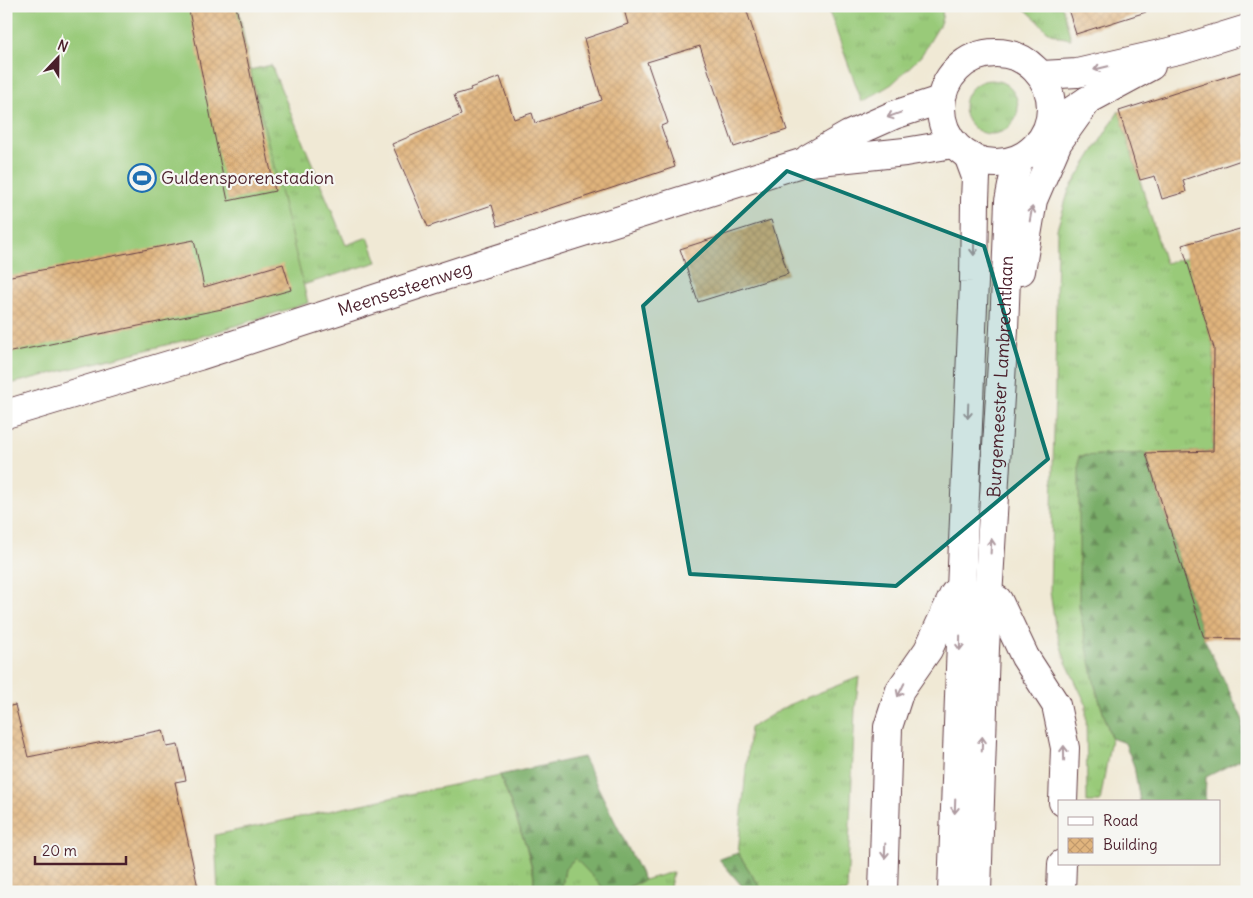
<svg xmlns="http://www.w3.org/2000/svg" width="1253" height="898" font-family="Delius,sans-serif">
<defs>
<pattern id="grass-tufts" width="24" height="20" patternUnits="userSpaceOnUse" patternTransform="scale(1.25)"><rect width="24" height="20" fill="#99ca79"/><path d="M3 7l-1-3M5 7V3M7 7l1-3M15 17l-1-3M17 17v-4M19 17l1-3" fill="none" stroke="#85ad69"/></pattern>
<pattern id="forest-firs" width="22" height="20" patternUnits="userSpaceOnUse" patternTransform="scale(1.25)"><rect width="22" height="20" fill="#7aae69"/><path d="M5 1l3.5 6h-7zM16 11l3.5 6h-7z" fill="#668d57"/></pattern>
<pattern id="building-cross-hatch" width="8" height="8" patternUnits="userSpaceOnUse" patternTransform="scale(1.25)"><rect width="8" height="8" fill="#e0b47d"/><path d="M0 0l8 8M0 8l8-8" fill="none" stroke="#c29a6c"/></pattern>
</defs>
<rect width="100%" height="100%" fill="#f6f6f2"/>
<filter id="ink" filterUnits="userSpaceOnUse"><feTurbulence type="fractalNoise" baseFrequency=".02" numOctaves="2"/><feDisplacementMap in="SourceGraphic" scale="10" xChannelSelector="R" yChannelSelector="G"/><feConvolveMatrix kernelMatrix="1 2 1 2 8 2 1 2 1" color-interpolation-filters="sRGB"/></filter>
<filter id="wash" filterUnits="userSpaceOnUse"><feTurbulence type="fractalNoise" baseFrequency=".0096" numOctaves="4" result="noise"/><feDisplacementMap in="SourceGraphic" scale="20" xChannelSelector="R" yChannelSelector="G"/><feGaussianBlur stdDeviation="1.12" result="paint"/><feColorMatrix in="noise" values="0 0 0 0 0 0 0 0 0 0 0 0 0 0 0 0 0 1.4 0 .05"/><feComposite in="paint" operator="in"/></filter>
<g filter="url(#wash)">
<rect width="100%" height="100%" fill="#f0e9d5"/>
<g fill="url(#grass-tufts)" stroke="#727452">
<polygon points="829,6 943,6 942,18 939,26 921,56 892,84 862,102 830,14"/>
<polygon points="1020,6 1062,6 1071,39 1060,37 1047,31 1037,20 1026,10"/>
<polygon points="271,65 346,245 368,237 377,262 303,285 250,70"/>
<circle cx="991" cy="107" r="27"/>
<polygon points="1119,111 1165,263 1187,258 1214,348 1213,451 1079,456 1095,686 1111,738 1100,802 1087,802 1086,704 1066,662 1056,631 1050,592 1055,386 1057,229 1069,190"/>
<polygon points="859,677 855,709 847,892 763,892 738,853 750,728 788,705"/>
<polygon points="500,775 526,845 534,876 533,892 218,892 215,835"/>
<polygon points="576,857 607,892 561,892 565,869"/>
<polygon points="673,872 669,892 618,892 644,880"/>
</g>
<g fill="url(#forest-firs)" stroke="#62664a">
<polygon points="1146,453 1204,638 1243,720 1240,760 1206,777 1205,802 1140,802 1134,766 1125,743 1111,738 1095,686 1079,607 1079,456"/>
<polygon points="583,757 644,880 618,892 607,892 575,858 565,869 561,892 533,892 534,876 526,845 500,775"/>
<polygon points="738,853 763,892 747,892 719,859"/>
</g>
<polygon fill="#99ca79" stroke="#727452" points="6,6 238,6 250,70 308,303 206,335 6,385"/>
<g id="blocks">
<g fill="url(#building-cross-hatch)">
<polygon points="188,6 236,6 275,191 228,201"/>
<polygon points="623,6 745,6 787,130 734,147 700,46 647,62 668,123 661,126 675,167 498,226 492,205 428,227 392,144 461,115 454,95 471,90 470,88 500,77 514,119 532,113 535,123 602,100 584,39 628,24"/>
<polygon points="1067,6 1145,6 1146,12 1076,34"/>
<polygon points="1247,70 1247,158 1183,180 1186,192 1162,199 1155,176 1140,180 1119,111"/>
<polygon points="771,220 788,274 698,302 680,249"/>
<polygon points="1247,227 1247,639 1204,638 1146,453 1213,451 1214,348 1182,245"/>
<polygon points="194,240 204,287 283,264 291,290 222,309 6,353 6,277"/>
<polygon points="15,705 28,757 163,730 167,747 178,745 186,780 175,782 199,892 6,892 6,707"/>
</g>
</g>
</g>
<g filter="url(#ink)">
<use href="#blocks" fill-opacity="0" stroke="#633d44" stroke-width="1"/>
<g fill="none" stroke-linecap="round" stroke-linejoin="round">
<defs>
<g id="minor">
<polyline points="988,595 998,600 1025,657 1056,705 1065,748 1063,802"/>
<polyline points="883,892 888,727 900,690 928,650 954,594 961,590"/>
<polyline points="1061,892 1062,864"/>
</g>
<g id="major">
<circle cx="996" cy="108" r="55"/>
<polyline points="1042,75 1077,73 1182,49 1247,29"/>
<polyline points="1073,110 1088,100 1151,66"/>
<polyline points="809,158 849,135 894,115 940,100"/>
<polyline points="1021,271 1033,200 1058,142 1088,100"/>
<path id="s1" d="M6,414L199,356L491,261L801,163L905,152L953,144"/>
<polyline points="952,892 961,641 961,590 974,282 975,200 976,177 969,158"/>
<path id="s2" d="M977,892L985,648L1004,329L1009,201L1014,176L1019,159"/>
</g>
</defs>
<use href="#minor" stroke="#633d44" stroke-width="30"/>
<use href="#major" stroke="#633d44" stroke-width="30"/>
<use href="#minor" stroke="#fff" stroke-width="28"/>
<use href="#major" stroke="#fff" stroke-width="28"/>
</g>
<defs><path id="oneway-shaft" d="M-6 0H5M1.5-3L5.5 0L1.5 3" fill="none" stroke-width="1.6" stroke-linecap="round" stroke-linejoin="round" transform="scale(1.25)"/></defs>
<g stroke="#ae9aa0">
<use href="#oneway-shaft" transform="translate(1101 68) rotate(167)"/>
<use href="#oneway-shaft" transform="translate(894 115) rotate(160)"/>
<use href="#oneway-shaft" transform="translate(1031 214) rotate(-80)"/>
<use href="#oneway-shaft" transform="translate(974 248) rotate(91)"/>
<use href="#oneway-shaft" transform="translate(968 411) rotate(92)"/>
<use href="#oneway-shaft" transform="translate(991 546) rotate(-87)"/>
<use href="#oneway-shaft" transform="translate(960 643) rotate(91)"/>
<use href="#oneway-shaft" transform="translate(901 690) rotate(116)"/>
<use href="#oneway-shaft" transform="translate(982 744) rotate(-88)"/>
<use href="#oneway-shaft" transform="translate(1064 753) rotate(-91)"/>
<use href="#oneway-shaft" transform="translate(955 806) rotate(92)"/>
<use href="#oneway-shaft" transform="translate(885 851) rotate(92)"/>
</g>
</g>
<path fill="#0f766e" fill-opacity="0.2" stroke="#0f766e" stroke-width="4" stroke-linejoin="round" d="M787,171L984,246L1048,459L896,586L690,574L643,306Z"/>
<defs>
<symbol id="stadium-ring" viewBox="-11 -11 22 22"><circle r="9.5" fill="#f6f6f2" stroke="#1f6fb2" stroke-width="1.5"/><path d="M0-5a6.5 5 0 1 0 0 10a6.5 5 0 1 0 0-10ZM-3.5-1.8h7v3.6h-7Z" fill="#1f6fb2"/></symbol>
</defs>
<g fill-rule="evenodd">
<use href="#stadium-ring" x="126" y="162" width="32" height="32"/>
</g>
<g text-anchor="middle" stroke-width="4.5" stroke-linejoin="round" paint-order="stroke">
<g font-size="18" fill="#4a1f2b" stroke="#f6f6f2" text-anchor="start">
<text x="161" y="184">Guldensporenstadion</text>
</g>
<g font-size="18" fill="#4a1f2b" stroke="#f6f6f2">
<text dy="6" stroke="none"><textPath href="#s1" startOffset="418">Meensesteenweg</textPath></text>
<text dy="6" stroke="none"><textPath href="#s2" startOffset="516">Burgemeester Lambrechtlaan</textPath></text>
</g>
</g>
<rect width="1253" height="898" fill="none" stroke="#f6f6f2" stroke-width="25"/>
<rect x="1058" y="800" width="162" height="65" fill="#f6f6f2" stroke="#b1a0a2"/>
<rect x="1068" y="817" width="25" height="8" fill="#ffffff" stroke="#b1a0a2"/>
<text x="1103" y="826" font-size="15" fill="#4a1f2b">Road</text>
<rect x="1068" y="838" width="25" height="15" fill="url(#building-cross-hatch)" stroke="#b1a0a2"/>
<text x="1103" y="850" font-size="15" fill="#4a1f2b">Building</text>
<g transform="translate(58 58) rotate(22)" stroke="#f6f6f2" stroke-width="4" paint-order="stroke">
<path d="M0-4L9 19L0 12L-9 19Z" fill="#4a1f2b"/>
<text y="-8" font-size="14" font-weight="bold" text-anchor="middle" fill="#4a1f2b">N</text>
</g>
<path d="M35 856v8h91v-8" fill="none" stroke="#4a1f2b" stroke-width="2.5"/>
<text x="42" y="856" font-size="15" fill="#4a1f2b" stroke="#f6f6f2" stroke-width="4" paint-order="stroke">20 m</text>
</svg>
